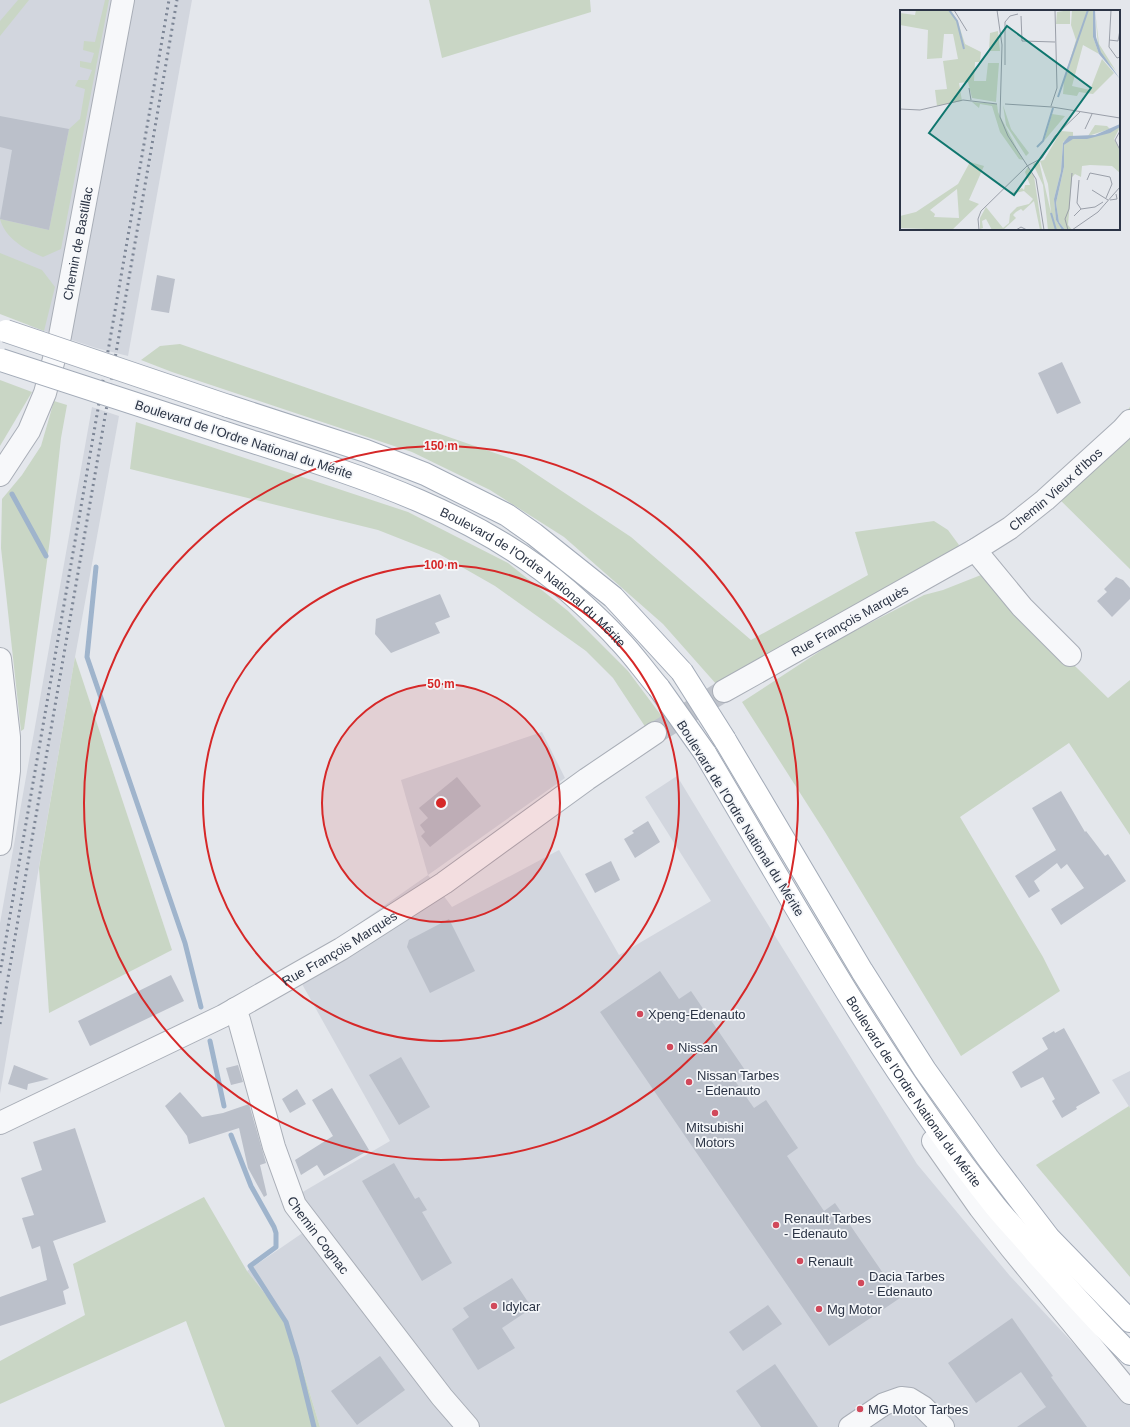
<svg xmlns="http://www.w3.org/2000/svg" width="1130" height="1427" font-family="Helvetica,sans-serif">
<rect width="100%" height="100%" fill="#e4e7ec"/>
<g fill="#d2d6de">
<polygon points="0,0 192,0 128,356 96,348 30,326 0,294"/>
<polygon points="92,407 119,416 75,657 0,1094 0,923"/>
<polygon points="542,732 565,778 428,875 452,907 559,850 619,955 711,901 645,797 677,776 742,883 917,1164 1010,1276 1088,1359 1130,1400 1130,1427 320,1427 289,1324 247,1271 320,1221 301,1193 390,1141 302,984 347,956 338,938 428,875 401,780"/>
<polygon points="1130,1071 1130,1108 1112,1080"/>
</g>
<g fill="#c9d6c5">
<polygon points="18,0 29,0 0,36 0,21"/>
<path d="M105,0H109L61,249L43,257C25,250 5,238 0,219L49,230L69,129L80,119L85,89L75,86L78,80H88L92,70L80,67V61L91,63L94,53L83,50L84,41L95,42Z"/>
<polygon points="429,0 590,0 591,12 442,58"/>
<polygon points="0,253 42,270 55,287 44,331 0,314"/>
<polygon points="180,344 515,460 631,537 751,640 868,575 855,532 934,521 948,530 959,545 950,555 717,685 663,624 564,537 490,490 412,452 172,372 141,360 160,346"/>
<polygon points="0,380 32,392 0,446"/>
<polygon points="54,401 67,405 61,438 50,539 24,729 21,731 1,548 2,499 22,475 41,446"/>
<polygon points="1130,407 1130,569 1047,487 1119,420"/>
<polygon points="136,422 408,512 508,563 568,611 628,671 663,718 646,728 613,678 586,651 495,586 439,554 378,530 130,469"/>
<polygon points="981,575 1108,698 1130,680 1130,835 1069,743 960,817 1043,957 1060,991 961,1056 825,832 742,702 837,640 924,595 943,590"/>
<polygon points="75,657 172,950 49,1013 39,868"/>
<polygon points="1129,1106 1130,1108 1130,1277 1036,1165"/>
<polygon points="204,1197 247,1271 289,1324 320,1427 225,1427 186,1321 0,1404 0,1361 85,1315 73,1264"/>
</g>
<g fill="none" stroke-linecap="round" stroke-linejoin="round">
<g stroke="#9fb4cc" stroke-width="5">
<polyline points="12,494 46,556"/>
<polyline points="96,567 87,657 185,943 201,1007"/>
<polyline points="210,1041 224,1106"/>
<polyline points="231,1135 251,1186 274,1227 276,1233 276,1247 250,1266 286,1322 297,1358 314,1427"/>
</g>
</g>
<g fill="#bbc0ca">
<polygon points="0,116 69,129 49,230 0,219 12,150 0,147"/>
<polygon points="157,275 175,279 169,313 151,310"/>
<polygon points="1062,362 1081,403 1057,414 1038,373"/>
<polygon points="1116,577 1123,580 1130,588 1130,599 1112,617 1097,601 1107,592 1104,589"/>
<polygon points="440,594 450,617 435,623 440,633 391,653 375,634 376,619"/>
<polygon points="457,777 481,806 430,847 421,836 425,832 420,825 428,818 419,808"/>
<polygon points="1061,791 1085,832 1086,831 1105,856 1108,854 1126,881 1061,925 1051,909 1084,888 1067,864 1061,869 1057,863 1034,881 1040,891 1029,898 1015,876 1056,850 1032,808"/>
<polygon points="648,821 660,842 635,858 624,839 634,833 632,831"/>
<polygon points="611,861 620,880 595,893 585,874"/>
<polygon points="449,919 475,971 430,993 407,947 409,940"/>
<polygon points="660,971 679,999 691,991 747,1073 735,1081 754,1108 766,1100 798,1148 787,1156 824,1211 835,1203 900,1298 829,1346 600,1012"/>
<polygon points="171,975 184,1001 90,1046 78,1021"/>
<polygon points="1064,1028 1100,1093 1076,1107 1077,1109 1062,1118 1052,1101 1055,1099 1043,1077 1021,1088 1012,1072 1048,1049 1042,1038 1054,1031 1055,1033"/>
<polygon points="401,1057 430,1107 399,1125 369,1075"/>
<polygon points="14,1065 49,1079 28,1084 27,1090 8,1084"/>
<polygon points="238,1065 243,1082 231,1085 226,1068"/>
<polygon points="332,1088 369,1150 324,1176 317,1165 301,1175 295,1160 333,1136 312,1100"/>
<polygon points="297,1089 306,1104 290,1113 282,1099"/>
<polygon points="180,1092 202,1117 223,1113 249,1104 266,1163 260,1165 267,1195 264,1197 248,1168 239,1128 189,1144 187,1136 165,1106"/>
<polygon points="75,1128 106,1222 53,1241 69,1288 63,1291 66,1304 0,1326 0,1297 47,1280 40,1246 32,1249 22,1218 34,1215 21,1178 42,1170 33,1142"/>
<polygon points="394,1163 415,1199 419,1197 427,1210 422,1212 452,1263 422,1281 362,1181"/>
<polygon points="512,1278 532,1308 502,1328 515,1348 478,1370 452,1329 469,1317 463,1308"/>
<polygon points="768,1305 782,1324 743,1351 729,1332"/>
<polygon points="1012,1318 1053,1376 1051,1377 1087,1427 1017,1427 1046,1407 1021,1372 976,1403 948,1363"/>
<polygon points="380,1356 405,1390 357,1425 331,1391"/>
<polygon points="775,1364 818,1427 761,1427 736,1391"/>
</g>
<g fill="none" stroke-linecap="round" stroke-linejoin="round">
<polyline stroke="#bfc3cb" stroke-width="22" stroke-dasharray="22 11" stroke-linecap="butt" points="655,733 724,691"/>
<defs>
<g id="minor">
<path id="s1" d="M0,475L29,431L45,393L60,336L123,0"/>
<polyline points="975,550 1022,607 1070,655"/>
<polyline points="0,659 9,737 9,771 0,844"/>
<path id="s2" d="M724,691L975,550L1010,528L1045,500L1122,430L1130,421"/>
<path id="s3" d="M235,1009L239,1020L274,1147L295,1205L442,1397L468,1427"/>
<path id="s4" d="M0,1123L223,1016L341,949L444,883L587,779L655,733"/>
<polyline points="933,1141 980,1208 1011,1248 1130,1393"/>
<polyline points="850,1427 884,1404 901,1398 910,1399 923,1407 943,1427"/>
</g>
<g id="major">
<polyline points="228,406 366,451 425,474 507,515 534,534 613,597 682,672"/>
<path id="s5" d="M222,432C343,471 470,506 568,591C585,606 603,622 618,639C633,654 645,672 659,688"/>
<polyline points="725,740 862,971 925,1070 988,1158 1049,1238 1130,1321"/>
<path id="s6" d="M705,753C796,907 883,1065 995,1206C1008,1222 1023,1237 1036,1253C1067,1287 1097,1322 1130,1354"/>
</g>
</defs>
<use href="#minor" stroke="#a9aeb7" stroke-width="24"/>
<use href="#major" stroke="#a3abb8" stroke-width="24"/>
<use href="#minor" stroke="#f7f8fa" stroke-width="22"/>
<use href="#major" stroke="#fff" stroke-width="22"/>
<g stroke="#7d8696" stroke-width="3" stroke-dasharray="2 4" stroke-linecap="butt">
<polyline points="0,973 169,0"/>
<polyline points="0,1024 177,0"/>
</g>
<defs>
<g id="major-bridge">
<polyline points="6,331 228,406"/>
<polyline points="1,360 222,432"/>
<polyline points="682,672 725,740"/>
<polyline points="659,688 705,753"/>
</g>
</defs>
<use href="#major-bridge" stroke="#a3abb8" stroke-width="24" stroke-linecap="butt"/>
<use href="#major-bridge" stroke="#fff" stroke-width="22"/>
</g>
<circle cx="441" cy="803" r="119" fill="#d62828" fill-opacity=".12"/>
<g fill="none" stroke="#d62828" stroke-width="2">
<circle cx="441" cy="803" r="119"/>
<circle cx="441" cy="803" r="238"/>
<circle cx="441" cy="803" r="357"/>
</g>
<g fill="#d1495b" stroke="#f4f6f9" stroke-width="1.5">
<circle cx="640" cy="1014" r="4"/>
<circle cx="670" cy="1047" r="4"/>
<circle cx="689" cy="1082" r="4"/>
<circle cx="715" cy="1113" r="4"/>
<circle cx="776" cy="1225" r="4"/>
<circle cx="800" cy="1261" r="4"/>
<circle cx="861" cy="1283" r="4"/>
<circle cx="494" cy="1306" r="4"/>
<circle cx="819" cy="1309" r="4"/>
<circle cx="860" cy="1409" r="4"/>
</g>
<g text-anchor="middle" stroke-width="3.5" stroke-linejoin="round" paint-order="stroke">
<g font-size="13" fill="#2b3445" stroke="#f4f6f9">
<text dy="5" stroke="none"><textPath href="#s1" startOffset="247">Chemin de Bastillac</textPath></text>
<text transform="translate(244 439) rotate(18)" y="5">Boulevard de l'Ordre National du Mérite</text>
<text dy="5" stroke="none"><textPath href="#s2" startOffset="389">Chemin Vieux d'Ibos</textPath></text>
<text dy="5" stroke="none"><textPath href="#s5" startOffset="347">Boulevard de l'Ordre National du Mérite</textPath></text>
<text dy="5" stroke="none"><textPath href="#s2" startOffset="144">Rue François Marquès</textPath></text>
<text transform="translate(741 818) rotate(58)" y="5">Boulevard de l'Ordre National du Mérite</text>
<text dy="5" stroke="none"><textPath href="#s4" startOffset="382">Rue François Marquès</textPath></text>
<text dy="5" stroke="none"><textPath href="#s6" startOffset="398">Boulevard de l'Ordre National du Mérite</textPath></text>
<text dy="5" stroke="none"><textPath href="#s3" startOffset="243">Chemin Cognac</textPath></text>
</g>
<g font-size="13" fill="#2b3445" stroke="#f4f6f9" text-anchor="start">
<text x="648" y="1019">Xpeng-Edenauto</text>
<text x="678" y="1052">Nissan</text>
<text x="697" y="1080">Nissan Tarbes<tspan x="697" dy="15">- Edenauto</tspan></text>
<text x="715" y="1132" text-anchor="middle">Mitsubishi<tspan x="715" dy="15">Motors</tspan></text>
<text x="784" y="1223">Renault Tarbes<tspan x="784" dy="15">- Edenauto</tspan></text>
<text x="808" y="1266">Renault</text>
<text x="869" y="1281">Dacia Tarbes<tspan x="869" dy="15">- Edenauto</tspan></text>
<text x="502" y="1311">Idylcar</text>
<text x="827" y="1314">Mg Motor</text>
<text x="868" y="1414">MG Motor Tarbes</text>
</g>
</g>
<g transform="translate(900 10)">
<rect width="220" height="220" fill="#e4e7ec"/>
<path d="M16,0H51L58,12L65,34L81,42L80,52H75L74,71H86L88,53H99L96,92L72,88L68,72L59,73L62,91L37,96L35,80L47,79L43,51L58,49L53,24H44L42,48L27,49L28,20L0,15V3L15,5ZM170,0V14H156L157,2ZM172,0H193V27L199,44L183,35L172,76L190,80L202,49L214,63L193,84L179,82L177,86L163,84L164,70L176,30L171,15ZM195,0L199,34L216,61L203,47L198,35ZM98,21L100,41H89L90,23ZM72,92L97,94L98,102L123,150L119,149L100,122L92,96L80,94L79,98ZM103,95L111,119L129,143L126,146L106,115ZM152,104L165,106L144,131ZM195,115L207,116L210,119L188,126ZM220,117L214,129L220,141V163L212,156L190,155L182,156L181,167L175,164L172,167L168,215L172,220H165L159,212L156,193L164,157V135L174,128L184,129ZM161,121L173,122V126L163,132L161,161L154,189L156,210L162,220H148L143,175L133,154L139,151L151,203L148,174L140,151L144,150ZM70,152L84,156L69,190L79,194L52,220L0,218V206L16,202L58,174ZM57,179L59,208L34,207L35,204L30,200ZM128,157L134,166L142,220H140L134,191L123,201L121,199L116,202L113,205L116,208L103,220H92L86,209L82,211L83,218L80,219V208L86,197L103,218L109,213L110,204L117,197L129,194L133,189L124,181L110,184L122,178L124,180L125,175H130L125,162Z" fill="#c9d6c5" fill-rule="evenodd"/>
<path d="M193,0H195L196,27L201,42L220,69L199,44L193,27ZM220,114V117L210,123L187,129H173L164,135V157L156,193L159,212L165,220H162L156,210L154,189L161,161L163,133L169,126L195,125Z" fill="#9fb4cc"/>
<path fill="none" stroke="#9fb4cc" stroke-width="2" d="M49,0L57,11L64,39M158,87L188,0M137,137L143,131L153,98M151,203L156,220"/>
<path fill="none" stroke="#9a9fa9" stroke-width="1" d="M54,0L67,21M97,0L102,35L100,107L108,126L136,169L144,220M211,0L209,37L217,48L220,47M121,6L122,31L155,32M209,30L218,31L220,20M105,55V12L110,6L118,4M69,78L71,90M105,94L152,97L220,108M151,96L157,78L155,0M0,99L20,100L63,90L97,94M185,119L192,104M220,121L215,130L220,140M179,170L177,193L181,199M187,170L190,163L210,167L212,174L206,188M192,180L208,190M210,190L217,189L216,184M174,206L181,199L195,197L203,192M79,220L78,209L81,201L127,156L142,148L155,126L180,102M116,220L121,217L127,220M168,220L165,209L169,199L172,163M172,220L198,202L220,177"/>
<path fill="#0f766e" fill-opacity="0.15" stroke="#0f766e" stroke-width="2" d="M107,16L191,78L114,185L29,123Z"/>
<rect width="220" height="220" fill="none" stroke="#2b3445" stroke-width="2"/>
</g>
<circle cx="441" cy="803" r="6" fill="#d62828" stroke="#f4f6f9" stroke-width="2"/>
<g font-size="12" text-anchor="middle" font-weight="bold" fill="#d62828" stroke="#f4f6f9" stroke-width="3.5" stroke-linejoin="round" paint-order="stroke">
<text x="441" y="450">150 m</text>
<text x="441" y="569">100 m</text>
<text x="441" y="688">50 m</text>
</g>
</svg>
